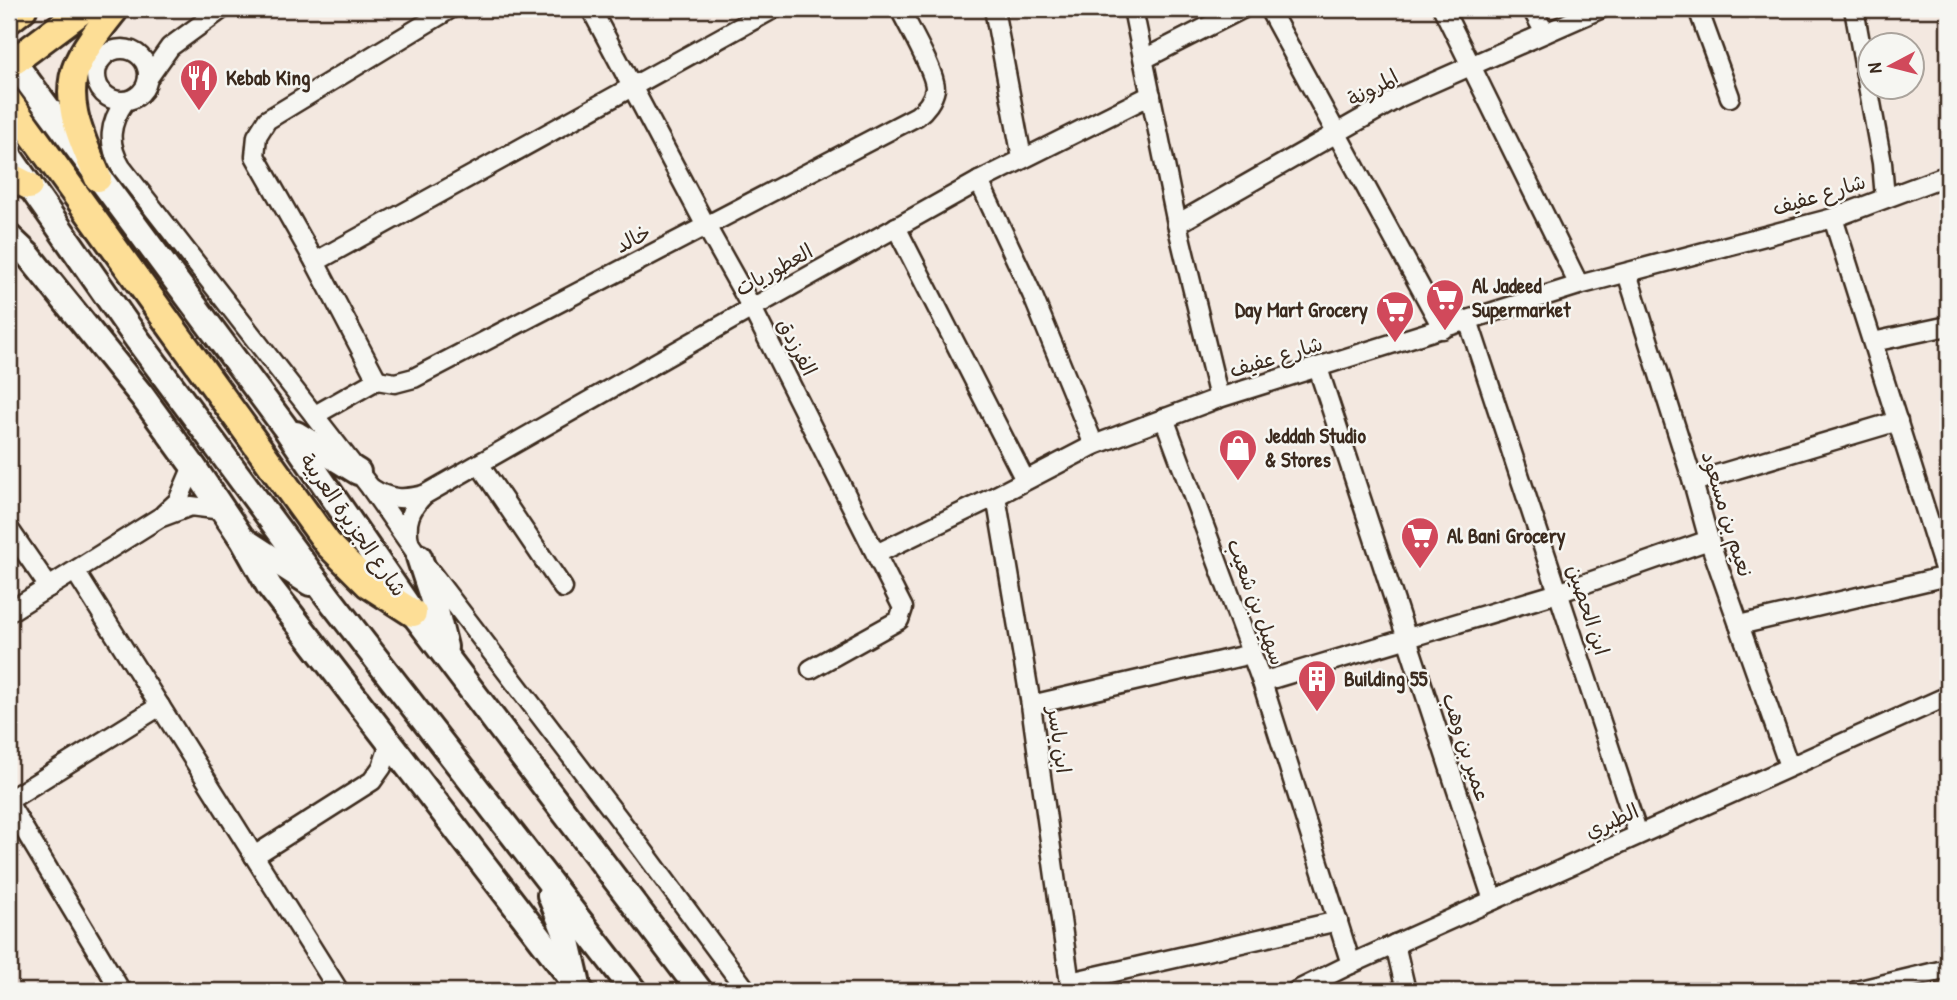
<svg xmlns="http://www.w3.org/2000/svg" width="1957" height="1000" font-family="'Patrick Hand','Playpen Sans Arabic',sans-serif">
<rect width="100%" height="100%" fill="#f3e8e0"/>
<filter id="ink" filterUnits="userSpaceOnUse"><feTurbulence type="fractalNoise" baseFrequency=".0143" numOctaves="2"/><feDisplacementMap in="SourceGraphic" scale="14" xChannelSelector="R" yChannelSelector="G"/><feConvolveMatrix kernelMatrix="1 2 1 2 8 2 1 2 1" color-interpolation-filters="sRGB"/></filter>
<g filter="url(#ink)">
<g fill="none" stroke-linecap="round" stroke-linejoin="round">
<defs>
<g id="street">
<polyline points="591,9 706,226 752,308 903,608 899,620 811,669"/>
<polyline points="994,9 1022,158"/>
<polyline points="1133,9 1177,224 1219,398"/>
<polyline points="1269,9 1443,329"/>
<polyline points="1443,9 1579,285"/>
<polyline points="1532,9 1545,33"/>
<polyline points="1698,9 1730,97"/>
<polyline points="1854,9 1882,163 1885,198"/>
<circle cx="122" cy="75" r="26"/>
<polyline points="1144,59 1242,9"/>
<polyline points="148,78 170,47 222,9"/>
<path d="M125,101C109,124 107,143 121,167L370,487L419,557L642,849L747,991"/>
<polyline points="979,181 1032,294 1094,445"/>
<polyline points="1833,218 1948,581"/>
<polyline points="1177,224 1400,97 1600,9"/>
<polyline points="896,227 1025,480"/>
<polyline points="315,262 773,9"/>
<polyline points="1627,273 1693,482 1709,540 1789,766"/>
<polyline points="1468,320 1638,834"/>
<polyline points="1873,342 1948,326"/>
<polyline points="1318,368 1493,900"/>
<path d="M377,380L395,383L414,378L917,116C925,110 933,100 935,89C936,73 908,26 900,9"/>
<polyline points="377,380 315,262 255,156 257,136 267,120 450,9"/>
<polyline points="315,415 377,380"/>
<polyline points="1164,418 1262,682 1351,964"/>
<polyline points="479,464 563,588"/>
<polyline points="1693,482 1898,421"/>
<path d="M371,488C389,500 404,500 424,495"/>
<polyline points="996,496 1031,705 1071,991"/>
<polyline points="164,514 178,501 193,466"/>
<polyline points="9,529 49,587"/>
<path d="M409,541C405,522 410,509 424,495L752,308L979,181L1151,95"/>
<polyline points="876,554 996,496 1094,445 1219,398 1579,285 1833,218 1948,175"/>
<polyline points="75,571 339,991"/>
<polyline points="9,612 159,518 191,506 222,510"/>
<polyline points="1739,625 1947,576"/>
<polyline points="1262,682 1558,593 1709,540"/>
<polyline points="1031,705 1251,654"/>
<polyline points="9,800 160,706"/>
<polyline points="9,804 121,991"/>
<polyline points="254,856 372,781 382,767 390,743"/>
<polyline points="1395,944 1406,991"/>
<polyline points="1070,982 1338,921"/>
<polyline points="1296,991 1351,964 1948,696"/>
<polyline points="1856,991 1948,969"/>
</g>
<g id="secondary">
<polyline points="9,56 284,426 413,613 700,991"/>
<polyline points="9,156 137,339 329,598 634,991"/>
<polyline points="9,237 28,255 142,396 193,466 243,540 269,586 581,991"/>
<polyline points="296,434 358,472"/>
<polyline points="244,540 310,583"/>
<polyline points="419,557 434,603 445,647"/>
<polyline points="550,895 567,937 577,980"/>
</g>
<g id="primary">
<polyline points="9,20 23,9"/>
<polyline points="9,65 84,9"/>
<polyline points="9,102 328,544 368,584 413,613"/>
<polyline points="9,176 29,186"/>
<path d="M98,178C84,143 61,102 78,63C87,43 102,26 115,9"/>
</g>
</defs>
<use href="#street" stroke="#3b2a1e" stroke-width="23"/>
<use href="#secondary" stroke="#3b2a1e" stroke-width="30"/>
<use href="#primary" stroke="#3b2a1e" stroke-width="32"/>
<use href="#street" stroke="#f6f6f2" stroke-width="18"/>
<use href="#secondary" stroke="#f6f6f2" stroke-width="24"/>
<use href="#primary" stroke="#fdde96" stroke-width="26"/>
</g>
</g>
<defs>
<symbol id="restaurant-pin" viewBox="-11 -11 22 30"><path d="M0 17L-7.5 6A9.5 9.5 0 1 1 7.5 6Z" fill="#d1495b" stroke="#f6f6f2"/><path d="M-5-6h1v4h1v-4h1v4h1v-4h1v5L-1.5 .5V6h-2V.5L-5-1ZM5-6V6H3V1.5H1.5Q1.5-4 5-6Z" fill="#fff"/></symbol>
<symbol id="supermarket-pin" viewBox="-11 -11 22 30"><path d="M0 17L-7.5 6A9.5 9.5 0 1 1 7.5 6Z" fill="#d1495b" stroke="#f6f6f2"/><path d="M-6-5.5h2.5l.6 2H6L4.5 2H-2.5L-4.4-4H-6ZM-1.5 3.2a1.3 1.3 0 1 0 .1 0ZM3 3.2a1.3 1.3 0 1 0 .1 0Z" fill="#fff"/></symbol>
<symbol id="shop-pin" viewBox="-11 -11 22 30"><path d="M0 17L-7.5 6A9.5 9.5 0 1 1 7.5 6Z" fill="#d1495b" stroke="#f6f6f2"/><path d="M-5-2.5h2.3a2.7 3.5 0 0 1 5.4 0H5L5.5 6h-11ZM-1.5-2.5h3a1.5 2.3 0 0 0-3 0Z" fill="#fff"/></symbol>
<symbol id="building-pin" viewBox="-11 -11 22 30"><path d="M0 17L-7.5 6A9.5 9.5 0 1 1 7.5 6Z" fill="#d1495b" stroke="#f6f6f2"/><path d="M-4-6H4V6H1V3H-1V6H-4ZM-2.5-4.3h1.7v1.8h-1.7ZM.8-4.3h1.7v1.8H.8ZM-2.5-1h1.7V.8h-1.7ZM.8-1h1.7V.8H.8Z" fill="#fff"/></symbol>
</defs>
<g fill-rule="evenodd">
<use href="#restaurant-pin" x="177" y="56" width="44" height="60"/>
<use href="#supermarket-pin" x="1423" y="276" width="44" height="60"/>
<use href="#supermarket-pin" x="1373" y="288" width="44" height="60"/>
<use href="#shop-pin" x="1216" y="426" width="44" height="60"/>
<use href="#supermarket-pin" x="1398" y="514" width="44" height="60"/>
<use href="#building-pin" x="1295" y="657" width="44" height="60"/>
</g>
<g text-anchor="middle" stroke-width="5" stroke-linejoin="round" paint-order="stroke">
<g font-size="21" font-weight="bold" fill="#3b2a1e" stroke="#f6f6f2" text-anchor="start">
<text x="226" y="85">Kebab King</text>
<text x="1472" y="293">Al Jadeed<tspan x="1472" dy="24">Supermarket</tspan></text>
<text x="1368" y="317" text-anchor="end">Day Mart Grocery</text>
<text x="1265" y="443">Jeddah Studio<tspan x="1265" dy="24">&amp; Stores</tspan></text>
<text x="1447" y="543">Al Bani Grocery</text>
<text x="1344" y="686">Building 55</text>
</g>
<g font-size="21" fill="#3b2a1e" stroke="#f6f6f2">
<text transform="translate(1373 88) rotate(-29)" y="7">المرونة</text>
<text transform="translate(1819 195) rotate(-17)" y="7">شارع عفيف</text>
<text transform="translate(633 239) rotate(-27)" y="7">خالد</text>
<text transform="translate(774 270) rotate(-29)" y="7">العطوريات</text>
<text transform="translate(797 347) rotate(63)" y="7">الفرزدق</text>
<text transform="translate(1276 357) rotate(-17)" y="7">شارع عفيف</text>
<text transform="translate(1727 514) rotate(73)" y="7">نعيم بن مسعود</text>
<text transform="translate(353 525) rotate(55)" y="7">شارع الجزيرة العربية</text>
<text transform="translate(1256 602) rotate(70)" y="7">سهيل بن شعيب</text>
<text transform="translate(1588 610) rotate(72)" y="7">ابن الحصين</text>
<text transform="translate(1059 740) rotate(82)" y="7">ابن ياسر</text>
<text transform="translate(1466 747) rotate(72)" y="7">عمير بن وهب</text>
<text transform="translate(1612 821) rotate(-24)" y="7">الطبري</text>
</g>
</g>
<rect width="1957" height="1000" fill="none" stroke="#f6f6f2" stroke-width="35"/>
<rect x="18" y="18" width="1922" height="965" fill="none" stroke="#3b2a1e" stroke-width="2.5" filter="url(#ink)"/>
<g transform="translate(1891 66) rotate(263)"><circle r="33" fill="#f6f6f2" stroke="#aba49d" stroke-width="2"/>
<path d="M0-5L12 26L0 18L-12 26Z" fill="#d1495b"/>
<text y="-10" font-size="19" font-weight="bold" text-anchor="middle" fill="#3b2a1e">N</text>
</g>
</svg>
